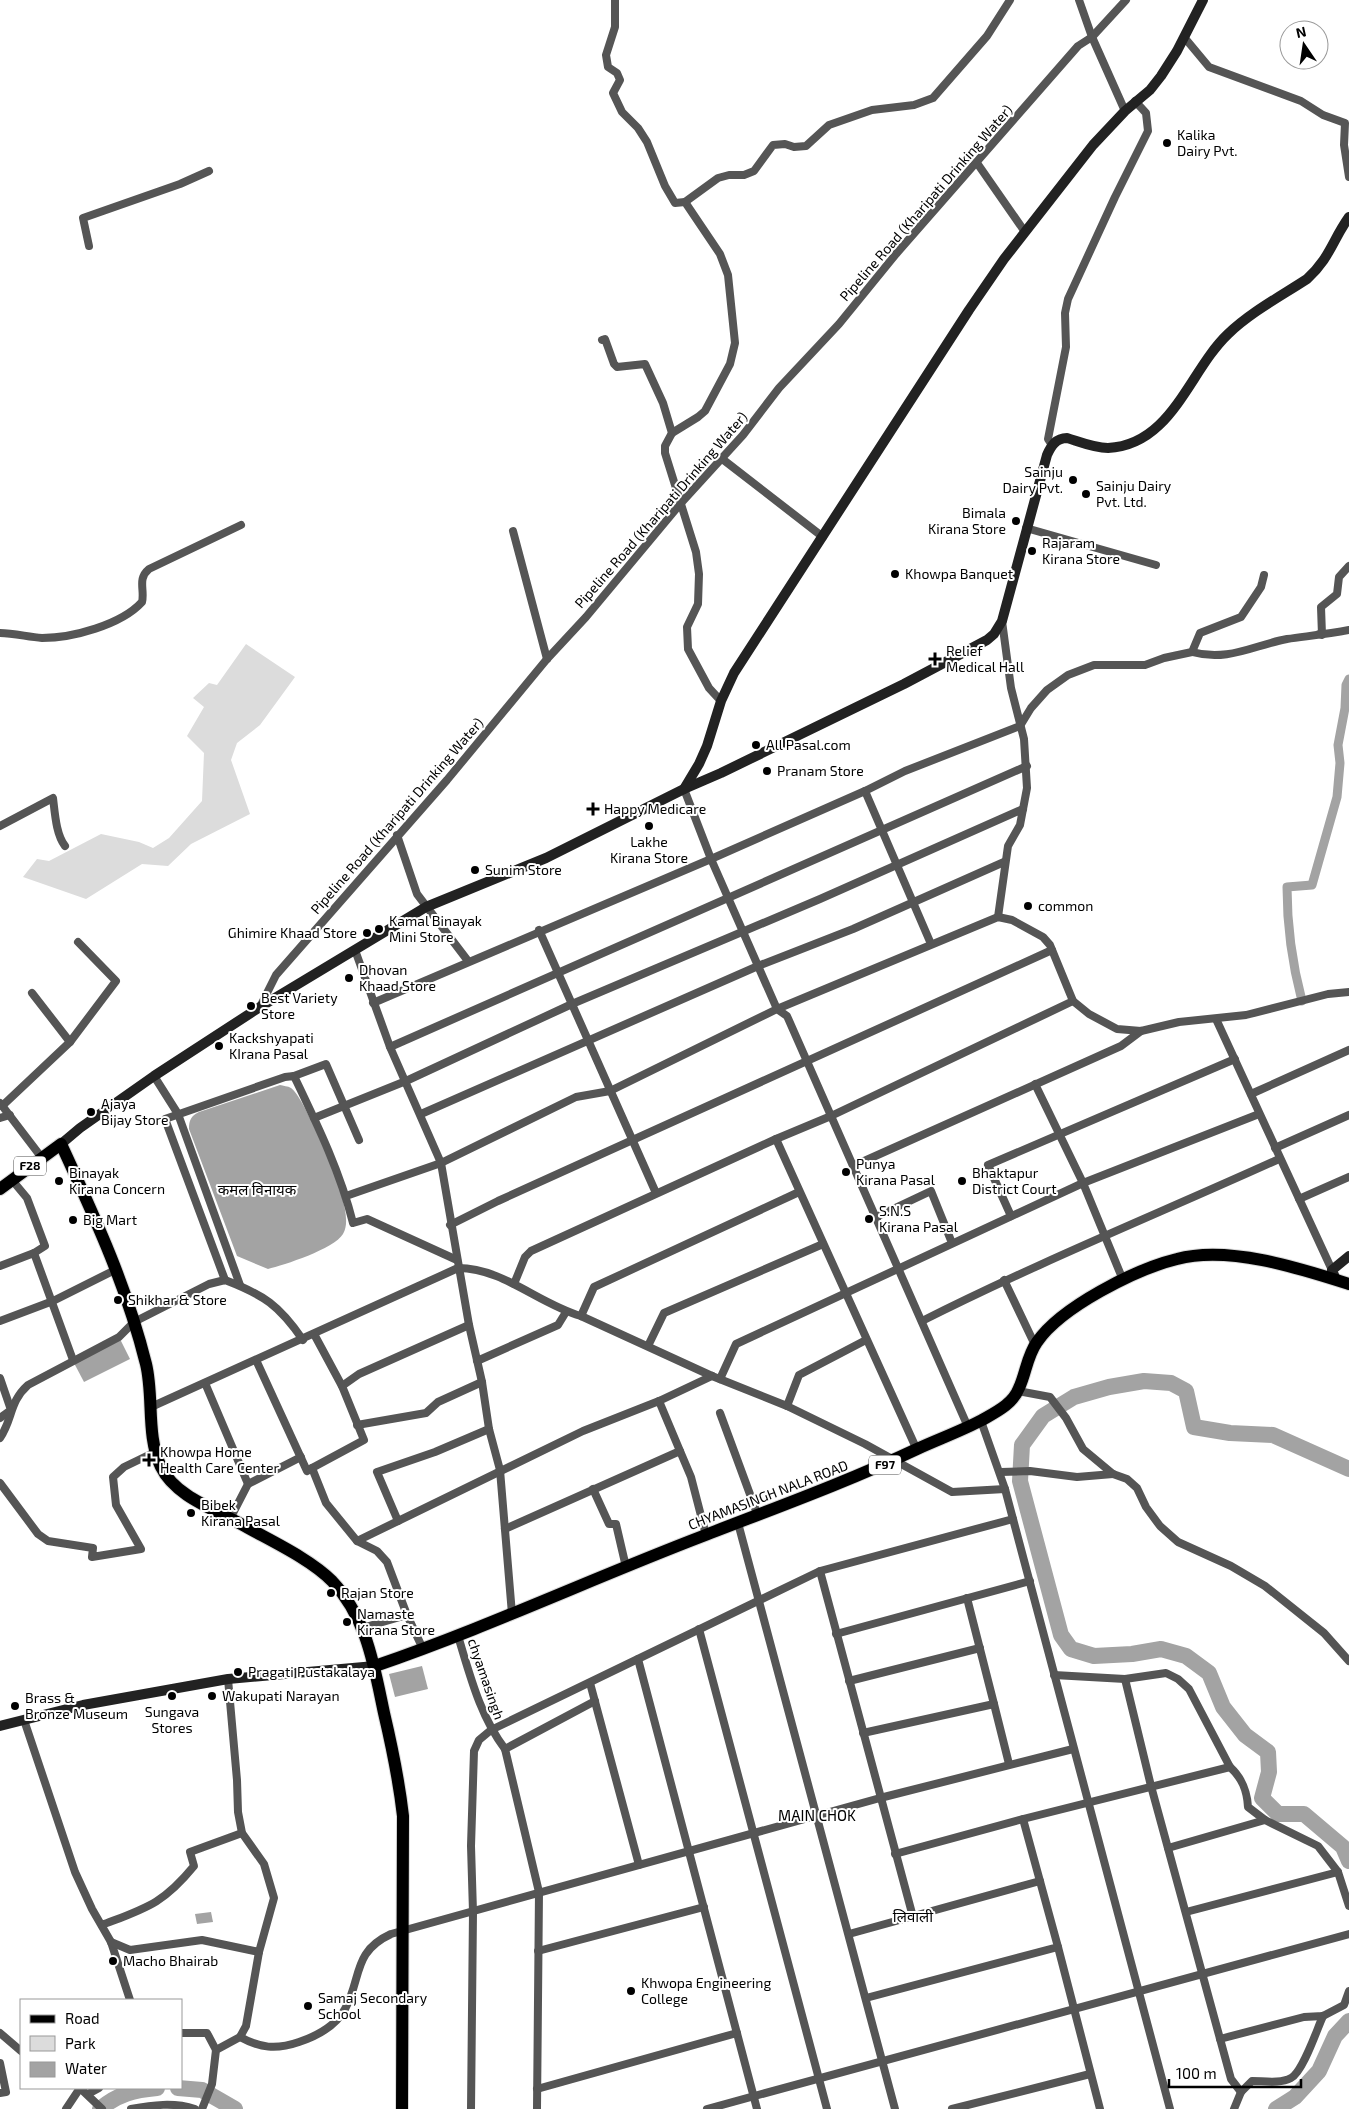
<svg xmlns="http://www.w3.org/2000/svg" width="1349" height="2109" font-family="'Exo 2','Noto Sans Devanagari',sans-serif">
<rect width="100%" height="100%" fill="#fff"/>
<polygon fill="#dcdcdc" points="246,644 295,677 260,725 237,743 231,760 250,814 191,844 168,866 142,864 86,899 23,877 37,859 49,861 101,834 139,842 153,848 169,838 202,801 204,753 187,736 204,707 193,698 209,683 217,685"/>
<g fill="#a3a3a3">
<path d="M280,1085C283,1086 288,1086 291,1088C303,1095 339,1181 342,1197C345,1208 349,1224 343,1234C334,1249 284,1265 268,1269L237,1256L189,1129C189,1120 191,1116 199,1112Z"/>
<polygon points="120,1339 130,1359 84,1382 74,1363"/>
<polygon points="422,1666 428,1689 395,1697 389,1674"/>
<polygon points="211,1912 213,1922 197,1924 195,1914"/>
</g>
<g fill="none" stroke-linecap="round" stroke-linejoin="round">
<path stroke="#a3a3a3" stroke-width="9" d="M1302,1001C1292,963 1287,926 1287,887L1312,885L1337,797L1340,763L1338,745L1345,708L1346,685L1349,679"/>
<g stroke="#a3a3a3" stroke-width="16">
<polyline points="1349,1469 1273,1435 1230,1433 1194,1427 1186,1391 1171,1383 1144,1381 1109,1387 1074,1397 1043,1416 1022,1445 1020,1481 1061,1635 1071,1649 1094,1656 1132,1654 1161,1649 1186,1656 1209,1673 1223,1707 1245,1735 1268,1752 1269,1772 1262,1798 1278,1814 1304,1814 1343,1847 1349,1861"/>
<polyline points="178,2088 202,2090 235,2109"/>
<path d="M100,2109C118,2094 134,2090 157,2088"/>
<polyline points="1276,2109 1295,2097 1319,2071 1335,2036 1349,2021"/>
</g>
<defs>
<g id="primary">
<path d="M0,1189L61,1144C95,1218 126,1284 146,1364C154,1397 146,1436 161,1467C175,1496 214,1509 241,1524C269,1540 309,1558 332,1581C367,1618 374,1666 384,1713C392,1747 399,1781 403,1816L402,2109"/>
<path d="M375,1666C486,1628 593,1578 703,1536C775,1508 847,1482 917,1449C939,1439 961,1431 982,1420C996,1412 1013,1404 1019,1388C1026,1373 1027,1356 1037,1342C1061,1307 1136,1269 1177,1259C1228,1245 1299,1268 1349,1284"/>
</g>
</defs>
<use href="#primary" stroke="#dbdbdb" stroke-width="14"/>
<g stroke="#555" stroke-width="8">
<polyline points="615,0 615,27 606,55 608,67 617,73 620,80 613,93 622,112 638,128 647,142 665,186 675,203 685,202 720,254 728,275 735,343 730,364 705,411 698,417 672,433"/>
<polyline points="1079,0 1092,37 1125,111"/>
<polyline points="1184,37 1209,67 1301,101 1323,115 1345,123 1344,145 1349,177"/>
<polyline points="977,163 1025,232"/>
<polyline points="685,202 718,178 729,175 744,175 754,171 773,145 785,144 794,147 806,146 829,125 872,110 914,105 933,98 987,36 1010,0"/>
<polyline points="89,246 83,218 180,184 209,171"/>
<polyline points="602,340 605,339 614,364 617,367 645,364 663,403 672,433 665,446 665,453 696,552 699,574 698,604 687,627 688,649 709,688 721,701"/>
<polyline points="1052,445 1048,439 1066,347 1065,313 1068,299 1115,197 1148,131 1146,113 1135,101"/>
<polyline points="721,458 823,537"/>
<polyline points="1026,528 1156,565"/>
<polyline points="513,531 547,659"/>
<path d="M0,633C14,633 28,637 42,638C72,638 121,625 142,602C145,590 137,579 149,569L241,525"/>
<polyline points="1319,634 1322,635 1321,607 1337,594 1339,577 1349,566"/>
<path d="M1192,652C1228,662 1254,645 1287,639C1308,636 1328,634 1349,630"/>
<polyline points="684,789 711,859 777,1009 787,1016 968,1427"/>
<polyline points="865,791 931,944"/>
<path d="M0,826L53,798C55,814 56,834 65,846"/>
<polyline points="397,835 417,894 468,961"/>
<polyline points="998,917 1008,846 1020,825 1027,788 1024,739 1011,688 1002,621"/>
<polyline points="539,930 656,1193"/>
<polyline points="355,950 390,1047 441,1163 469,1325 482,1382 489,1429 500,1470 512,1614"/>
<polyline points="32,993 70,1042"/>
<polyline points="373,1003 711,859 865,791 905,771 1020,726 1031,708 1047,690 1068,675 1094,665 1145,665 1164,658 1192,652 1200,633 1241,617 1261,587 1264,575"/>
<polyline points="260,1007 276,975 447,780 547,659 586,617 681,503 743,435 779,388 839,324 896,254 1078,46 1092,37 1126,0"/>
<polyline points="1216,1019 1332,1270"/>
<polyline points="390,1047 1027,766"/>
<polyline points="154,1076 178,1114 240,1285"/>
<polyline points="294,1076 326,1064 359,1140"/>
<polyline points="1035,1084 1083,1183 1123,1280"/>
<polyline points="1251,1094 1349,1050"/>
<polyline points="0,1103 42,1158"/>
<polyline points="2,1106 70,1042 116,981 78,942"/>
<polyline points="421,1114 758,966 853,929 1004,862"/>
<polyline points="0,1118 10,1115"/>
<polyline points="314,1118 406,1081 572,1004 820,899 1023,809"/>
<polyline points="776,1139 917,1450"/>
<polyline points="1275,1148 1349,1115"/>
<polyline points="853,1166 1121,1046 1141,1031"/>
<polyline points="346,1196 441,1163 576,1097 610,1091 777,1009 998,917 1012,920 1043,937 1050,945 1073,1001 1089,1014 1117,1029 1141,1031 1179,1022 1246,1015 1328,994 1349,992"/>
<polyline points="1299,1199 1349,1177"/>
<polyline points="1011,1216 988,1165 1235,1059"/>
<polyline points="876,1217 931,1191 952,1243"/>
<polyline points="450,1225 498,1201 1052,950"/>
<polyline points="34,1253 73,1360"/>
<polyline points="0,1266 34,1253 45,1246 27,1198 12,1180"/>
<path d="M225,1280L165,1119L285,1077L294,1076C317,1124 340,1171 353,1223L367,1219L457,1260"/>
<polyline points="1004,1280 1035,1345"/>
<polyline points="514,1284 525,1257 531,1251 776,1139 831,1116 1073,1001"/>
<polyline points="581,1316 594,1287 799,1192"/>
<polyline points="0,1321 53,1301 117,1269"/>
<path d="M922,1321C1039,1262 1160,1213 1279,1159"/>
<polyline points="648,1346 664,1313 823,1244"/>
<polyline points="256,1360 307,1471 312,1468 326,1503 357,1541 377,1551 387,1562 407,1615"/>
<polyline points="477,1361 558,1325 566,1312"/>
<polyline points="0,1378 11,1410 0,1418"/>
<polyline points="720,1379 736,1344 1083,1183 1259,1114"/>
<polyline points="205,1383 248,1484"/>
<polyline points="342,1386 359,1374 469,1325"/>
<polyline points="1018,1391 1050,1397 1066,1418 1083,1449 1113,1474 1127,1479 1137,1488 1146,1507 1160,1526 1178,1542 1231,1566 1265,1586 1324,1633 1349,1661"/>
<polyline points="787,1406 799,1375 866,1340"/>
<path d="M151,1407L458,1268C503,1268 539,1304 581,1316L712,1376L787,1406L865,1444L952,1492L1005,1489L1170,2109"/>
<polyline points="720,1413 758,1516"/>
<polyline points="981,1421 1005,1489"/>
<polyline points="357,1425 426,1413 438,1402 482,1382"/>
<path d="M0,1438C13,1419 9,1402 28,1385L119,1337L134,1322L209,1284L225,1280C264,1295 279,1305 303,1340"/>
<polyline points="680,1451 691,1477 706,1535"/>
<polyline points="312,1468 364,1440 342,1386 314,1334"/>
<polyline points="1001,1472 1030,1471 1077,1477 1113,1474"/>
<polyline points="0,1483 38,1534 48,1541 93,1548 92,1557 141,1549 116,1505 113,1477 124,1467 155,1452"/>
<polyline points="593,1489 609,1524 616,1524 626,1567"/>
<polyline points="230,1519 248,1484 301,1457"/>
<polyline points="398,1521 377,1472 435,1452 489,1429"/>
<polyline points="738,1523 895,2109"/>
<polyline points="505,1529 680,1451 659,1401"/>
<polyline points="357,1541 583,1431 659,1401 712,1376"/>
<polyline points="820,1571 913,1917"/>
<polyline points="362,1628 407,1615 423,1649"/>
<polyline points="699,1629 827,2109"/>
<polyline points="836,1634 1030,1581"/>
<path d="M458,1636C470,1675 480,1716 505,1749"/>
<polyline points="638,1659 757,2109"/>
<path d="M1054,1675L1125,1679L1166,1673L1178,1679L1189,1689L1230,1767C1242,1778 1247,1790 1248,1807L1265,1820L1318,1846L1338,1872L1349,1906"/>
<polyline points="1125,1679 1151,1786 1231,2079 1241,2092"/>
<polyline points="849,1681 980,1648"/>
<polyline points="590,1683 639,1865"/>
<polyline points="994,1704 1009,1764"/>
<polyline points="24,1720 75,1872 92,1909 111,1942 130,2000"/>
<polyline points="863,1733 994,1704 967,1598"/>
<polyline points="1168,1848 1265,1820"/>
<polyline points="895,1854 1023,1819 1230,1767"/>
<polyline points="1186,1912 1338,1872"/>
<path d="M102,1925C146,1908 163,1904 194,1866L190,1852L242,1833"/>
<polyline points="849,1934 1040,1881"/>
<polyline points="111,1942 130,1950 202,1940 259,1952"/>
<polyline points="1058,1947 1100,2109"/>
<polyline points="538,1951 704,1907"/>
<polyline points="866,1998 1058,1947 1023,1819"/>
<polyline points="0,2033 21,2051"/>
<polyline points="181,2033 207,2033 216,2050"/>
<path d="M240,2037C260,2048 276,2050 299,2042C317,2036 335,2027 345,2009C362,1978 352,1952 391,1934L880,1798L1073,1749"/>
<polyline points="1220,2039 1304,2017 1323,2016 1344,2005 1349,1991"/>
<polyline points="0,2063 6,2092 0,2093"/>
<polyline points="80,2088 102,2109"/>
<polyline points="537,2089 737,2033"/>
<polyline points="88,2094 99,2088"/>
<polyline points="66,2109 80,2088"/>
<path d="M131,2109C152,2105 174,2102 195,2109"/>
<polyline points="202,2109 212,2084 216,2050 240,2037 246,2026 259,1952 274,1898 264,1864 242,1833 238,1812 237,1780 228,1679"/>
<polyline points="471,2109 473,1912 471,1846 474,1751 479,1740 491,1730 820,1571 1013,1519"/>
<polyline points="537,2109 539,1892 505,1749 595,1701"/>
<polyline points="707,2109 1349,1934"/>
<polyline points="952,2109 1090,2074"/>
<path d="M1234,2109L1241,2092L1252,2081C1264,2081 1280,2084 1291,2078C1303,2072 1317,2029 1323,2016"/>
</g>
<g stroke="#222" stroke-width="10">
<path d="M684,789L721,773L904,684L987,640L994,634L1002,621L1047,455C1051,446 1056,438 1067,438C1080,442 1094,448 1108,448C1172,445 1189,371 1228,334C1251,312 1281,296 1307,279C1330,258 1332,241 1349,217"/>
<polyline points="61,1144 80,1128 154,1076 260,1007 426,907 546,858 684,789 699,764 707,746 721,701 734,673 969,310 1004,259 1093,145 1125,111 1150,90 1161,76 1177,51 1203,0"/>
<polyline points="1336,1280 1332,1270 1349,1256"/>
<polyline points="0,1726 83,1705 228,1679 375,1666"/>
</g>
<use href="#primary" stroke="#000" stroke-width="12"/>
</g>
<g fill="#000" stroke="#fff" stroke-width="2">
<circle cx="1167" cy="143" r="5"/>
<circle cx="1073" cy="480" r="5"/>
<circle cx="1086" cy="494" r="5"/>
<circle cx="1016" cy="521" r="5"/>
<circle cx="1032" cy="551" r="5"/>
<circle cx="895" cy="574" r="5"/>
<path d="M932.5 651.5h5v5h5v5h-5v5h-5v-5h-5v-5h5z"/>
<circle cx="756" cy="745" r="5"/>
<circle cx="767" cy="771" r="5"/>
<path d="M590.5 801.5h5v5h5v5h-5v5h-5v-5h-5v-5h5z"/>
<circle cx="649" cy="826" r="5"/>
<circle cx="475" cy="870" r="5"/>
<circle cx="1028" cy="906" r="5"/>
<circle cx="379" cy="929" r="5"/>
<circle cx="367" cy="933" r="5"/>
<circle cx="349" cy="978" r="5"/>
<circle cx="251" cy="1006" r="5"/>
<circle cx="219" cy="1046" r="5"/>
<circle cx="91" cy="1112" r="5"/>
<circle cx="846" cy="1172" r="5"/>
<circle cx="59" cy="1181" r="5"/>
<circle cx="962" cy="1181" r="5"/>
<circle cx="869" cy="1219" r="5"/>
<circle cx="73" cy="1220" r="5"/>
<circle cx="118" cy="1300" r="5"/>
<path d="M146.5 1452.5h5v5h5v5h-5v5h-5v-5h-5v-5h5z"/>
<circle cx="191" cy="1513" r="5"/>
<circle cx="331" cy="1593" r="5"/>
<circle cx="347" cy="1622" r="5"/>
<circle cx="238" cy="1672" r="5"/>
<circle cx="172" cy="1696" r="5"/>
<circle cx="212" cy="1696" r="5"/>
<circle cx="15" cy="1706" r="5"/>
<circle cx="113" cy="1961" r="5"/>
<circle cx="631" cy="1991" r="5"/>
<circle cx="308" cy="2006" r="5"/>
</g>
<g text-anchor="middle" stroke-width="4" stroke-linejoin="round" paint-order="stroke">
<g fill="#fff" stroke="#4c4c4c" stroke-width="1">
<rect x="14" y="1156.5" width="32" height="19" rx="4"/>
<rect x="869" y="1455.5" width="32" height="19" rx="4"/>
</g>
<g font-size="12" font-weight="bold" fill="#000">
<text x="30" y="1170">F28</text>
<text x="885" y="1469">F97</text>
</g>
<g font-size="14" fill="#000" stroke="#fff" text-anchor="start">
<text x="1177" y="140">Kalika<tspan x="1177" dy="16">Dairy Pvt.</tspan></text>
<text x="1063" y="477" text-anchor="end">Sainju<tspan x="1063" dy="16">Dairy Pvt.</tspan></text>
<text x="1096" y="491">Sainju Dairy<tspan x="1096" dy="16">Pvt. Ltd.</tspan></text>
<text x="1006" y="518" text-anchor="end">Bimala<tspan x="1006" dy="16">Kirana Store</tspan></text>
<text x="1042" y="548">Rajaram<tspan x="1042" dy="16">Kirana Store</tspan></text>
<text x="905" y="579">Khowpa Banquet</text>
<text x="946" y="656">Relief<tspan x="946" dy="16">Medical Hall</tspan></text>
<text x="766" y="750">All Pasal.com</text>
<text x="777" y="776">Pranam Store</text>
<text x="604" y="814">Happy Medicare</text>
<text x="649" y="847" text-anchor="middle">Lakhe<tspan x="649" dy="16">Kirana Store</tspan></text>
<text x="485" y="875">Sunim Store</text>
<text x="1038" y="911">common</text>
<text x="389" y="926">Kamal Binayak<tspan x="389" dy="16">Mini Store</tspan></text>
<text x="357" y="938" text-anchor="end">Ghimire Khaad Store</text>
<text x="359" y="975">Dhovan<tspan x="359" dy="16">Khaad Store</tspan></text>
<text x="261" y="1003">Best Variety<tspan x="261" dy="16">Store</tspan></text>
<text x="229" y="1043">Kackshyapati<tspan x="229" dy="16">KIrana Pasal</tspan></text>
<text x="101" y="1109">Ajaya<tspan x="101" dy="16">Bijay Store</tspan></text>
<text x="856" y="1169">Punya<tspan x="856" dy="16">Kirana Pasal</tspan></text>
<text x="69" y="1178">Binayak<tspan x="69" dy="16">Kirana Concern</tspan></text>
<text x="972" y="1178">Bhaktapur<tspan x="972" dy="16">District Court</tspan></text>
<text x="879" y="1216">S.N.S<tspan x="879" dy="16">Kirana Pasal</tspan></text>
<text x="83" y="1225">Big Mart</text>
<text x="128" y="1305">Shikhar &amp; Store</text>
<text x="160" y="1457">Khowpa Home<tspan x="160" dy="16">Health Care Center</tspan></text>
<text x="201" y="1510">Bibek<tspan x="201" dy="16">Kirana Pasal</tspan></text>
<text x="341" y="1598">Rajan Store</text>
<text x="357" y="1619">Namaste<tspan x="357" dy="16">Kirana Store</tspan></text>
<text x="248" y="1677">Pragati Pustakalaya</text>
<text x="222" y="1701">Wakupati Narayan</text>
<text x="25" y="1703">Brass &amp;<tspan x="25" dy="16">Bronze Museum</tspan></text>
<text x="172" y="1717" text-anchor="middle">Sungava<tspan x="172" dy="16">Stores</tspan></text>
<text x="123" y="1966">Macho Bhairab</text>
<text x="641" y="1988">Khwopa Engineering<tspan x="641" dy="16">College</tspan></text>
<text x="318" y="2003">Samaj Secondary<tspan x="318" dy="16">School</tspan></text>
</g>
<g font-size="14" fill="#000" stroke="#fff">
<text transform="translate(926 203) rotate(-49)" y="5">Pipeline Road (Kharipati Drinking Water)</text>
<text transform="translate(661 510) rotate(-49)" y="5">Pipeline Road (Kharipati Drinking Water)</text>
<text transform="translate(397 816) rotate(-49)" y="5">Pipeline Road (Kharipati Drinking Water)</text>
<text transform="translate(768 1495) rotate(-21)" y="5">CHYAMASINGH NALA ROAD</text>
<text transform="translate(486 1679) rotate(71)" y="5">chyamasingh</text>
</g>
<g font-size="15" fill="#000" stroke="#fff">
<text x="257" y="1195">कमल विनायक</text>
<text x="817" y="1821">MAIN CHOK</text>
<text x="913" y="1922">लिवाली</text>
</g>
</g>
<rect x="20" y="1999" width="162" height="90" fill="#ffffff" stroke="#999999"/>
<rect x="30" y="2015" width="25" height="8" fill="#000000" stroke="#999999"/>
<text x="65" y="2024" font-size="15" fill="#000000">Road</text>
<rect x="30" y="2036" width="25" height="15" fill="#dcdcdc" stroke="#999999"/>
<text x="65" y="2049" font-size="15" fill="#000000">Park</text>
<rect x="30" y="2062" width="25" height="15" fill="#a3a3a3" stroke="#999999"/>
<text x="65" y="2074" font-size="15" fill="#000000">Water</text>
<g transform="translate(1304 45) rotate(347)"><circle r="24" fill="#ffffff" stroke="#999999"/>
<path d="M0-4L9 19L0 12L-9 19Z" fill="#000000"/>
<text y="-8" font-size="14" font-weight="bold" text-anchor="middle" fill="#000000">N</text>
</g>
<path d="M1169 2079v8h132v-8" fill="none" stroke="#000000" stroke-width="2.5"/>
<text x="1176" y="2079" font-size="15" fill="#000000" stroke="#ffffff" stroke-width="4" paint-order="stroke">100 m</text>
</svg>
